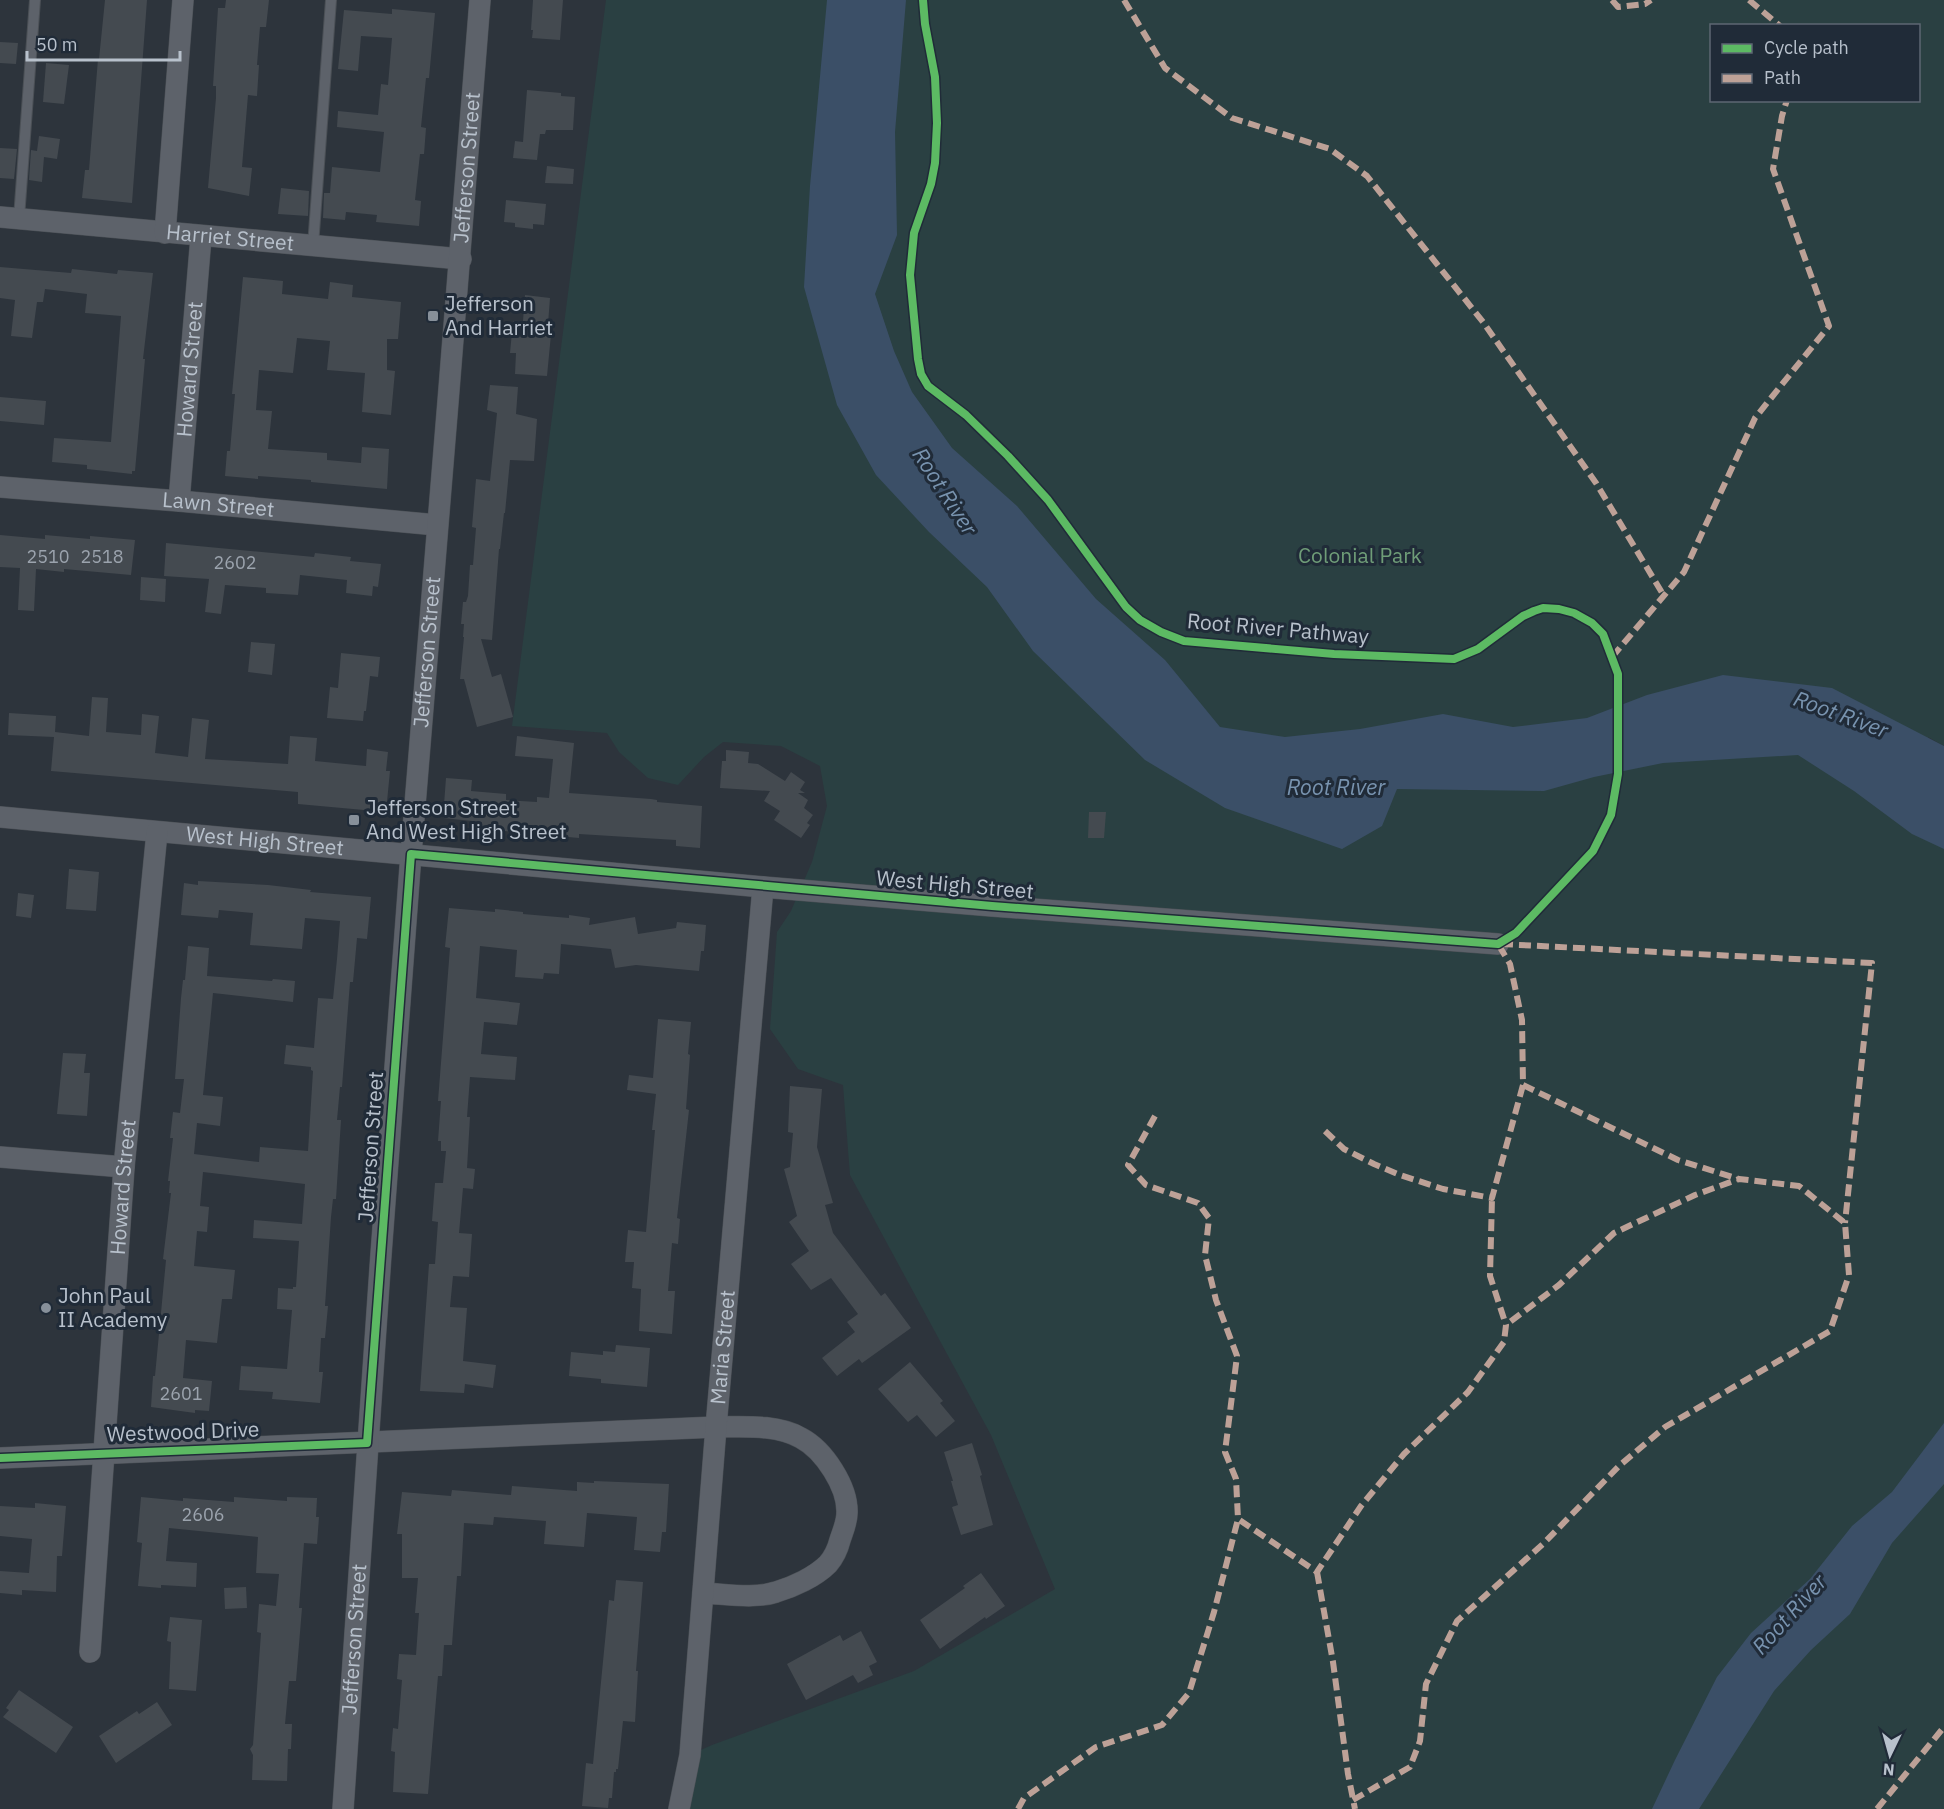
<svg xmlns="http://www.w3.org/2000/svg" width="1944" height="1809" font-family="'IBM Plex Sans',sans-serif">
<rect width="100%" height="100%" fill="#2d343c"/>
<path fill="#2a4042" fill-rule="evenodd" d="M606,0H1944V746L1928,737L1944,771V1809H679L690,1755L712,1745L914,1671L1055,1589L991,1435L850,1175L843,1085L798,1069L770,1029L777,932L791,911L812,862L827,806L820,766L781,746L723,742L704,757L678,785L648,778L619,752L607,733L512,726ZM1712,26H1918V100H1712Z"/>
<g fill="#3b4f67">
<polygon points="827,0 906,0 895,132 897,235 875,294 894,351 912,392 952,448 1017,506 1096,599 1165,660 1220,727 1285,737 1360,729 1443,714 1513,727 1587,718 1647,695 1723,675 1832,688 1944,746 1944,849 1912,834 1854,791 1798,755 1663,763 1594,777 1544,791 1397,789 1382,826 1342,849 1225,808 1145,760 1033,651 987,587 929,532 876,475 837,405 804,287 810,186"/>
<polygon points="1944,1423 1944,1484 1892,1543 1850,1614 1811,1650 1774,1691 1699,1809 1652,1809 1675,1760 1717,1677 1751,1633 1810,1579 1852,1526 1892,1492"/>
</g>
<g fill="#444a50">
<polygon points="105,0 147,0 132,203 82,198 85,170 89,170 98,59 99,59"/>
<polygon points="226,0 269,0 266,27 260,27 257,65 259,65 257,96 248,95 242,167 252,168 249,196 208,188 216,98 216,86 213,86 218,8 225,8"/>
<polygon points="533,0 563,0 560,40 532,38 533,30 531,30"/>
<polygon points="392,9 435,13 429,78 426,78 421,127 426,128 424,154 420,154 415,200 421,201 419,226 376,222 377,215 346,212 345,220 323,218 324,193 330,193 332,167 380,172 384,132 337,127 338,111 378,115 381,84 388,85 392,38 361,36 358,71 338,69 344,10 392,14"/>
<polygon points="0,42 18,43 16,64 0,63"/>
<polygon points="46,63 69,65 64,104 43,102"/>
<polygon points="527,90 561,93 561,96 575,97 573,130 546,130 545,134 540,134 537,160 513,158 515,141 523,142"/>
<polygon points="39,136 60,139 57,159 44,157 42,182 29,180 31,150 37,151"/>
<polygon points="0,148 17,149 14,179 0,178"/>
<polygon points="547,166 574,169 573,184 545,183"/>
<polygon points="281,188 309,191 308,216 278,214"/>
<polygon points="506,200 546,204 544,225 533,224 533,229 515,227 515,223 504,222"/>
<polygon points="0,267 71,273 72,269 117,274 118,270 153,273 143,359 145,359 135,471 132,471 132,474 87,469 87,465 52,462 54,438 111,442 121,316 85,313 87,294 45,289 43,302 37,302 32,338 11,336 15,300 0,298"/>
<polygon points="243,277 283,281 282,294 328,299 330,282 353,285 352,297 401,302 398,339 387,339 387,370 395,371 391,415 362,412 365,373 327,370 330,341 297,338 293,373 259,370 256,410 272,411 268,449 327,453 327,460 361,463 362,447 389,449 387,489 311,482 311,480 258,476 258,479 225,476 227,451 230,451 235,394 232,394"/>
<polygon points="525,295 550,298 548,324 552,324 547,376 515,374 516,353 510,353 513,321 523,321"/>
<polygon points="490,385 518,387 516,414 537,419 534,461 510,460 505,513 504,513 500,549 499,549 492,640 481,639 492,677 501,674 513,717 477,727 464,679 460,679 464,637 463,637 464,624 461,624 463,602 466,602 468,596 470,565 473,565 476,528 472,527 476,479 490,481 497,413 487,410"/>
<polygon points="0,397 46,401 44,425 0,421"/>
<polygon points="0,535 45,539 45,535 90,539 90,536 135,540 131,575 64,569 64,572 36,569 34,611 18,610 20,568 0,567"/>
<polygon points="166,543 314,557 315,553 351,557 350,561 381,564 378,587 373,586 372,596 346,593 347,580 300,575 298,595 266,593 266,588 225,585 221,614 205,612 209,579 164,576"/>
<polygon points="141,577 166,579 165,602 140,600"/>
<polygon points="251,642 275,644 272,675 248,672"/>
<polygon points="341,653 380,657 378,677 370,676 366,711 364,711 363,721 327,718 330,687 338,688"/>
<polygon points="92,697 108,698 106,732 141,735 142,714 159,716 155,753 188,757 192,718 209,720 205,759 288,764 290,736 317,738 315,761 366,766 367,749 388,752 386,771 390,771 386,812 298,804 298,792 51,771 54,737 8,735 9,713 56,716 55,732 89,736"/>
<polygon points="517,736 574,743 569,793 651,799 657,800 657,802 702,806 700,848 676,846 676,840 579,834 579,838 482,829 482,822 443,818 446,778 472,780 471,791 506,794 506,800 537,802 537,797 549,798 553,759 515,756"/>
<polygon points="726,750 749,752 748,763 758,764 785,781 791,772 805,782 800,790 805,793 798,793 808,800 804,808 813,815 807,823 810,825 801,838 774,820 780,811 764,801 770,791 720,788 722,761 726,761"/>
<polygon points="1089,812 1106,812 1104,838 1088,838"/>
<polygon points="69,869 99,872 96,911 66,909"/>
<polygon points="198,881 268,885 311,890 310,892 371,897 367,939 357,938 353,982 350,982 342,1087 340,1087 337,1120 341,1120 336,1199 333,1199 331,1217 325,1306 328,1306 325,1338 321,1338 319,1372 323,1372 320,1403 272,1399 273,1392 239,1390 241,1366 287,1369 292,1310 277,1309 278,1288 293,1289 293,1287 296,1287 299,1241 253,1238 254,1220 302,1224 305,1184 203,1172 200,1206 209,1207 207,1232 197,1231 194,1266 235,1270 232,1299 222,1299 217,1343 186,1340 183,1378 212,1381 209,1411 195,1410 195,1413 151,1407 153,1376 155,1376 166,1260 163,1259 171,1193 169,1193 170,1181 168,1181 173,1138 170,1138 173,1112 180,1113 184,1079 175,1079 181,998 183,980 185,980 188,946 209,948 207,976 272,981 273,979 295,981 293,1002 213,993 203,1095 223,1097 220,1126 197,1123 194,1154 259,1162 260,1147 308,1151 313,1071 311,1070 311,1067 284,1064 286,1045 314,1048 318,998 333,999 337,959 340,921 305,918 302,949 250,945 253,913 219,910 218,918 181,915 184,883 198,885"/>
<polygon points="18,893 34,895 31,918 16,916"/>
<polygon points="449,908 495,912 495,909 523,912 523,914 569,918 569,915 590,918 589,925 635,917 638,934 676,928 677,922 706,925 704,951 701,951 699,971 636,965 615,968 611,949 561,944 559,974 544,973 543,979 515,977 517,950 480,946 476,998 520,1003 517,1025 484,1022 481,1054 517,1057 515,1080 470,1077 467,1117 470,1117 467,1168 475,1169 473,1189 463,1188 459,1233 472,1234 469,1277 453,1276 450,1307 467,1308 463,1361 496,1365 493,1388 465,1384 464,1393 420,1391 429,1264 435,1264 438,1222 432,1221 435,1183 443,1183 446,1151 441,1151 441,1141 438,1141 441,1101 438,1101 450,948 445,947"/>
<polygon points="658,1019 691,1022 688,1054 690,1055 686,1109 689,1110 677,1218 680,1219 678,1244 672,1243 668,1291 675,1291 672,1334 639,1331 641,1289 632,1288 634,1262 625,1262 628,1230 646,1232 655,1130 652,1130 656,1094 627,1090 629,1075 653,1078"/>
<polygon points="63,1053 86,1054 84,1073 90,1073 87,1116 57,1114"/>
<polygon points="790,1086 822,1089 817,1147 833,1203 825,1205 833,1233 881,1296 885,1293 911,1328 862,1363 859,1359 837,1376 822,1358 855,1332 847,1322 858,1314 831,1278 811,1290 791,1264 809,1251 789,1222 797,1216 784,1169 790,1167 793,1133 788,1132"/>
<polygon points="616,1345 650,1348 647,1387 601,1383 601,1379 569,1376 571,1352 603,1355 603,1351 615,1352"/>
<polygon points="910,1362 943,1401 940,1403 955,1421 936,1437 917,1415 908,1422 878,1389"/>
<polygon points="972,1443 982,1475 980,1476 993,1525 961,1535 952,1507 958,1505 951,1481 953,1481 944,1452"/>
<polygon points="594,1481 669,1484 666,1532 662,1532 660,1552 634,1550 637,1517 587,1513 584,1547 544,1544 546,1521 494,1517 493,1525 464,1523 461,1576 457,1576 452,1645 444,1645 442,1676 438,1676 428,1794 393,1792 395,1752 391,1751 393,1728 398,1729 402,1680 397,1679 399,1654 416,1655 419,1613 415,1613 418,1578 402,1578 402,1534 397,1534 402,1492 451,1496 452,1490 511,1495 512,1486 577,1491 577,1482 594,1483"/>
<polygon points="141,1497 183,1501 183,1498 234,1502 234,1497 287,1501 287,1497 317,1498 316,1517 319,1517 317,1544 304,1543 299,1608 302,1608 296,1681 289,1681 285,1724 292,1724 291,1749 288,1749 287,1781 252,1780 253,1755 250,1749 253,1745 261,1633 257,1632 259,1604 276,1606 279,1574 256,1573 258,1537 169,1528 166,1561 197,1563 196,1587 161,1585 161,1588 138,1586 142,1543 137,1542"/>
<polygon points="35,1503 66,1506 62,1556 57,1556 56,1592 22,1590 22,1595 0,1593 0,1571 29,1573 32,1539 0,1536 0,1506 35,1508"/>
<polygon points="981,1573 1005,1606 986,1619 985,1617 940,1649 920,1620 965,1588 963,1586"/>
<polygon points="616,1580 643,1582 636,1671 638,1671 635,1722 623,1721 618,1769 616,1769 616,1772 614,1772 612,1798 609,1798 608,1808 582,1806 586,1763 593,1764 609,1600 614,1601"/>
<polygon points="246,1587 247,1608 225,1609 224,1588"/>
<polygon points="170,1617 202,1620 196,1691 169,1689 171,1642 167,1641"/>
<polygon points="861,1631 877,1662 869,1666 873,1675 858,1683 853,1675 806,1700 787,1664 840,1635 843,1641"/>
<polygon points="19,1690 73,1727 56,1753 3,1717 9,1710 6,1708"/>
<polygon points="157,1702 172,1725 116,1763 99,1736 137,1711 139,1714"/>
</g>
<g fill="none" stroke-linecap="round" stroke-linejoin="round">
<defs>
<g id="service">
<polyline points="19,218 35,0"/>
<polyline points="313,246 331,0"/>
</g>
<g id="minor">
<path id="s1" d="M0,217L461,259"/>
<polyline points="165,233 183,0"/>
<path id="s2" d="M0,487L179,501L437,525"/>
<path id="s3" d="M179,501L201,237"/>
<path id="s4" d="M0,817L763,887L992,906L1498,944"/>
<polyline points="0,1157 124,1167"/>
<path d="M0,1458L716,1427C743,1427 777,1424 801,1438C824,1450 848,1487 847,1513C847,1522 843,1531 840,1540C838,1548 834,1557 828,1564C815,1577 793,1587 776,1592C756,1599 725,1594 703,1593"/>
<path id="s5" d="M90,1652L124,1167L157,832"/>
<path id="s6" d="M343,1809C364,1491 386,1172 411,854C433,569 459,285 480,0"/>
<path id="s7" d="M679,1809L690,1755L716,1427L763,887"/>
</g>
</defs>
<use href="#service" stroke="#4b5056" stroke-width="12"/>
<use href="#minor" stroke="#4b5056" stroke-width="22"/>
<use href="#service" stroke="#5d626a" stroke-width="10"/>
<use href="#minor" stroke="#5d626a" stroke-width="21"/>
<g stroke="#bda197" stroke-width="6" stroke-dasharray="12 6" stroke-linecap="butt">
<polyline points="1124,0 1165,68 1232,118 1330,149 1367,176 1483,322 1596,483 1664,596"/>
<polyline points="1612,0 1618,7 1645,4 1651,0"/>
<polyline points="1749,0 1780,26"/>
<polyline points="1612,657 1684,572 1755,418 1829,326 1773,169 1782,116 1787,100"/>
<polyline points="1501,944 1872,963 1845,1223"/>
<polyline points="1523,1085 1678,1160 1739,1179"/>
<polyline points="1155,1116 1128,1165 1146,1185 1198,1203 1209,1218 1205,1255 1216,1300 1237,1356 1225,1452 1236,1479 1238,1519 1317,1572 1361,1506 1404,1454 1468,1392 1504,1342 1506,1325 1490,1276 1492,1198"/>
<polyline points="1325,1131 1344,1149 1374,1164 1400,1175 1443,1189 1492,1198 1523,1085 1522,1020 1510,964 1498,944"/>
<polyline points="1317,1572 1333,1662 1348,1774 1355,1809"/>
<polyline points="1353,1800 1410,1767 1420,1741 1426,1684 1457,1621 1544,1543 1619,1466 1665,1427 1830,1331 1849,1275 1845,1223 1799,1186 1739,1179 1695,1195 1614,1233 1559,1285 1506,1325"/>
<polyline points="1018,1809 1024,1798 1096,1747 1162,1725 1189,1693 1214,1612 1238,1519"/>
<polyline points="1877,1809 1944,1727"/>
</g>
<defs>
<polyline id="cycleway" points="0,1458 367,1443 411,854 992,906 1498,944 1516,933 1593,851 1611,815 1618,774 1618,674 1603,634 1592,623 1574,613 1559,609 1543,608 1534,611 1523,616 1478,649 1454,659 1334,654 1184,641 1161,632 1140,620 1126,607 1048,500 1008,456 966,415 928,386 921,374 918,359 910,275 914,233 931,184 935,163 937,123 935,77 925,24 923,0"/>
</defs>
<use href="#cycleway" stroke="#202b38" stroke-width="11"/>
<use href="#cycleway" stroke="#5cba63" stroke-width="8"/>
</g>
<g fill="#87909a" stroke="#202b38" stroke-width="2">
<rect x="427" y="310" width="12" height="12" rx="3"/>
<rect x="348" y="814" width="12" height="12" rx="3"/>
<circle cx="46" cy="1308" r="6"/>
</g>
<g text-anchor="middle" stroke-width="6" stroke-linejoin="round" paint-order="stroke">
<g font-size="18" fill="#9ba3ad">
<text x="48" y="563">2510</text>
<text x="102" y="563">2518</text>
<text x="235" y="569">2602</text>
<text x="181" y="1400">2601</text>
<text x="203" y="1521">2606</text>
</g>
<g font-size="21" fill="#b8c1cc" stroke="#202b38">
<text dy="7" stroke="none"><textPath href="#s6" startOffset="1646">Jefferson Street</textPath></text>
<text dy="7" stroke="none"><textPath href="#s1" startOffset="231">Harriet Street</textPath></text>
<text dy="7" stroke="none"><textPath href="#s3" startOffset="132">Howard Street</textPath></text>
<text dy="7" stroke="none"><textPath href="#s2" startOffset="219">Lawn Street</textPath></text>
<text transform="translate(1278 629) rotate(5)" y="7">Root River Pathway</text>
<text dy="7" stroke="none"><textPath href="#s6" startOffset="1160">Jefferson Street</textPath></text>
<text dy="7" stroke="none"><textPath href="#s4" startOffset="266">West High Street</textPath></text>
<text transform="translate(955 885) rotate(5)" y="7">West High Street</text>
<text transform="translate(371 1147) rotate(-86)" y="7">Jefferson Street</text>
<text dy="7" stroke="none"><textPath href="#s5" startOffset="466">Howard Street</textPath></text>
<text dy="7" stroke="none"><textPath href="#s7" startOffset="464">Maria Street</textPath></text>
<text transform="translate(183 1432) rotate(-2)" y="7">Westwood Drive</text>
<text dy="7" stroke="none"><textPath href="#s6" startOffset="170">Jefferson Street</textPath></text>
</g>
<g font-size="21" fill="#b8c1cc" stroke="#202b38" text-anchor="start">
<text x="445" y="311">Jefferson<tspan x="445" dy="24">And Harriet</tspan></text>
<text x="366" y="815">Jefferson Street<tspan x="366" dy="24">And West High Street</tspan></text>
<text x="58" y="1303">John Paul<tspan x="58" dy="24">II Academy</tspan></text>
</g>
<g font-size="21" fill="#6f9d78" stroke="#202b38">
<text x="1360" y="563">Colonial Park</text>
</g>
<g font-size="22" font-style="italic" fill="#7893af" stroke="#202b38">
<text transform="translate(945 491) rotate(57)" y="8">Root River</text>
<text transform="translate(1841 714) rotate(20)" y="8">Root River</text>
<text x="1336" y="795">Root River</text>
<text transform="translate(1789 1614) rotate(-48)" y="8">Root River</text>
</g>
</g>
<rect x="1710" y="24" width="210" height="78" fill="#202b38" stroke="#5d6773" stroke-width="1.5"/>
<rect x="1722" y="44" width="30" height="9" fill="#5cba63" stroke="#5d6773" stroke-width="1.5"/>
<text x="1764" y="54" font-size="18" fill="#b8c1cc">Cycle path</text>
<rect x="1722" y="74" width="30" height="9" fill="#bda197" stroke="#5d6773" stroke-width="1.5"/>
<text x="1764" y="84" font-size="18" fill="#b8c1cc">Path</text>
<g transform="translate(1890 1755) rotate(185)" stroke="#202b38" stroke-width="4.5" paint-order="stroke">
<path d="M0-4.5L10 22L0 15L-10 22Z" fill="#b8c1cc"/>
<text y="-9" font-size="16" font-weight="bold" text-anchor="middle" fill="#b8c1cc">N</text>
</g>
<path d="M27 51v9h153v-9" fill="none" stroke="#b8c1cc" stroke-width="3"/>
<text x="36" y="51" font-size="18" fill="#b8c1cc" stroke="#202b38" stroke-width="4.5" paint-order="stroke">50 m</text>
</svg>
